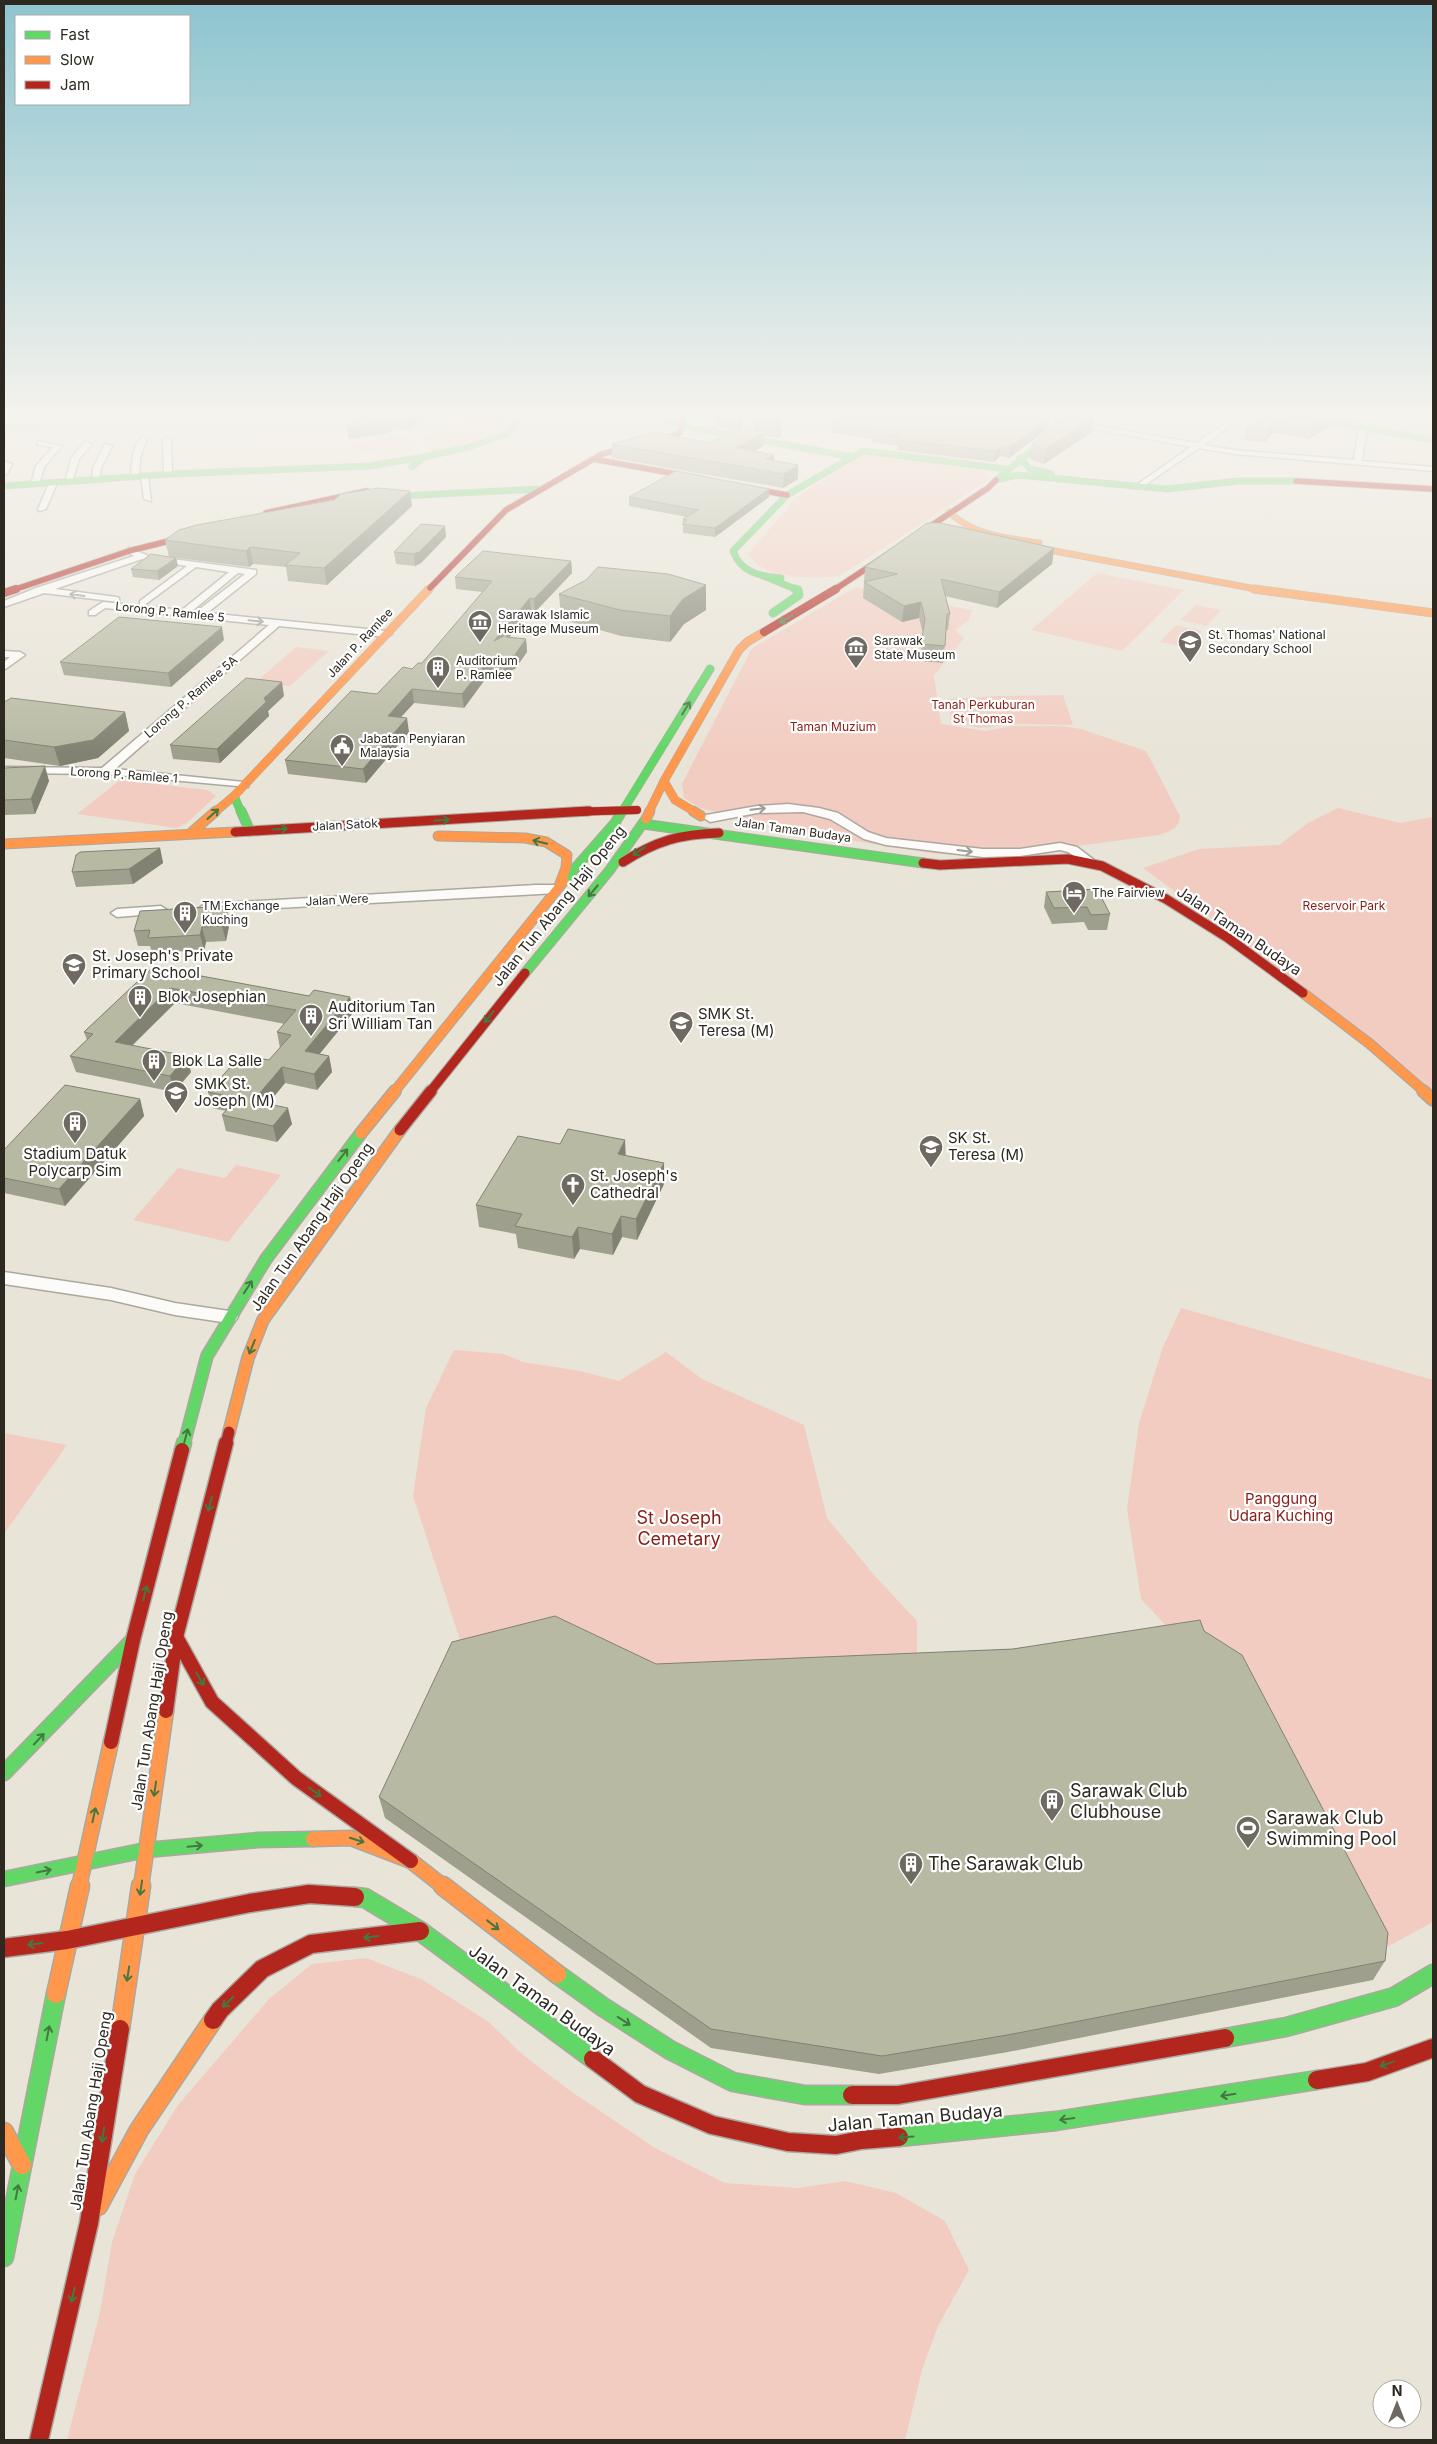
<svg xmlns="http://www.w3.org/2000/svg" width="1437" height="2444" font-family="Inter,sans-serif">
<rect width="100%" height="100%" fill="#e9e4d8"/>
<g fill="#f2ccc1">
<polygon points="496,413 508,413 505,428 461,444 432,451 413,434 426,434 455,420"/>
<polygon points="399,435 414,445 362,453 349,444"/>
<path d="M863,455L977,469L987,474L989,480L839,576C813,579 763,580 748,554L797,497Z"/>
<polygon points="1097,573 1184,590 1122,651 1031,630"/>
<path d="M856,587L972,610L969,620L955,630L964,638L934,676L941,724L986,731L1012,726H1060L1081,729L1146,751L1180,816C1179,829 1170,831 1159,835L1004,856L937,854L836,838L741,818L700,808L684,798L682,784L752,648Z"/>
<polygon points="1196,605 1221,610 1206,626 1180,620"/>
<polygon points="1176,625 1202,631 1186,647 1160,642"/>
<polygon points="296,647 329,651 290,686 256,682"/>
<polygon points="1063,695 1073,725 1012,724 980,728 951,721 948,699 995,696"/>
<polygon points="120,780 207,790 216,796 188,822 177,828 77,814"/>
<polygon points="1338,808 1400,823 1433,817 1433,1093 1268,960 1143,868 1199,849 1279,845 1308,823"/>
<polygon points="236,1165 281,1175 228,1242 133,1220 178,1168 225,1178"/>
<polygon points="1181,1308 1433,1380 1433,1922 1376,1953 1182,1643 1141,1599 1127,1509 1139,1423 1163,1347"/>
<polygon points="454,1350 504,1354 523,1362 580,1371 619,1381 666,1352 702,1379 804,1425 827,1518 875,1576 917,1621 917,1670 662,1683 463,1649 413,1496 426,1408"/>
<polygon points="4,1433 67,1445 4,1534"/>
<polygon points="366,1958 421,1979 489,2022 522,2054 569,2090 655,2148 725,2183 798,2188 845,2181 896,2193 945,2221 969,2270 938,2326 922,2370 905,2440 67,2440 100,2312 112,2242 135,2174 178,2105 269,1999 312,1964"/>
</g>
<g fill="#a6dbac">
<polygon points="4,413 280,413 233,420 169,425 4,432"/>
<polygon points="1370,413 1433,413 1433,423"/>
</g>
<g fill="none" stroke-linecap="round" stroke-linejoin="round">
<defs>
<g id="street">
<path d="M727,413H737L714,425L709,431L705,429L706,426H694L679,419L683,417C704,423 707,423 727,413Z"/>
<polygon points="747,413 755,413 762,427 745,437 739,437 739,433 754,426"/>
<polygon points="1239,413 1248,413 1204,445 1234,450 1354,460 1359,428 1363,426 1367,428 1362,461 1433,467 1433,471 1234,454 1199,448 1142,487 1139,487 1139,483 1191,447 1068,424 1072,422 1196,443"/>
<path d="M143,437L147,439L140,458L139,476L135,478L131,476C132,464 132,443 143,437Z"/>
<polygon points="167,438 171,440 172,474 168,476 164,474 163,440"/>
<polygon points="38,441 62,446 44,467 39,484 35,486 31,484 36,466 53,447 38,445"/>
<polygon points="85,442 92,444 79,459 72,482 65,484 71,458"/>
<polygon points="105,444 112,446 101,468 99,480 92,482 93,468"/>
<polygon points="5,462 12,464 7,474 4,474"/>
<polygon points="141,474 148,476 151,501 144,499"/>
<polygon points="50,481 57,483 46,509 39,511 38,509"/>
<path d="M129,548L149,556L256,570V574L207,613L387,631L392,634L387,637L279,626L115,769L244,782L248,783V787L105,774L4,773V767L102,768L269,625L105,608L95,615H89V611L103,602L182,610L229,572L196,567L143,606L140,605V601L187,566L142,559L55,589L116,597L119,598V602L44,593L4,607V601L36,588L134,556L125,551ZM238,573L245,574L196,612L192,611Z"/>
<polygon points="4,651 20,652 25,655 4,670 4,662 10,657 4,657"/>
<polygon points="788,804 819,808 838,813 868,832 886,838 983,849 1020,849 1060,843 1077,847 1098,863 1092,867 1068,852 1060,850 1020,856 983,857 886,845 864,839 830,819 803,812 757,813 710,822 704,818 706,815 757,806"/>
<polygon points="536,885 557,885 563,889 557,893 205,912 199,908 205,904"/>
<polygon points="161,906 167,910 166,913 117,917 111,913 117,909"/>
<polygon points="4,1272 111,1288 175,1303 229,1311 235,1313 238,1317 235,1321 229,1323 175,1315 111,1300 4,1284"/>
</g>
<g id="fast-far5">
<polyline points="651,413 682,426 853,457"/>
<polyline points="1280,413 1433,440"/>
<polyline points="1020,458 1030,469 1051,474"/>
<polyline points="412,467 424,457 469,447 506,434 512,430 518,413"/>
<polyline points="996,480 1018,475 1167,489 1238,481 1296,481"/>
<polyline points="996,480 1045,440 1069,413"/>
<polyline points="4,486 172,474 369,466 424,457"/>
<polyline points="379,497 538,489"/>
<polyline points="763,576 798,590"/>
<path d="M781,578C760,576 741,573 733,551L787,495L863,451L1006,469"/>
</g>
<g id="fast-far4">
<polyline points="773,613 799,595 798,590 795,589"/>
<polyline points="234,796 241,812"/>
<polyline points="622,812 710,669"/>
</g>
<g id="fast-far3">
<polyline points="241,811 250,831"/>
<polyline points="643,824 923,863"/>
<polyline points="564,881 615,823 622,811"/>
<polyline points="525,973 609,871 646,819"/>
</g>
<polyline id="fast-far2" points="184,1444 207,1356 266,1259 361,1133"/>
<g id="fast-far1">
<polyline points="182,1450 184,1443"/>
<polyline points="4,1773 133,1640"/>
<polyline points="4,1879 146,1850 258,1840 313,1839"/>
</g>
<g id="fast">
<polyline points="355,1897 365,1898 420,1931 593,2059"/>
<polyline points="557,1974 603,2007 670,2050 733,2082 805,2095 852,2095"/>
<polyline points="1225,2038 1286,2027 1394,1997 1433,1974"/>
<polyline points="899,2137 1056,2121 1317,2080"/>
<polyline points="4,2257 56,1994"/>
</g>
<g id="slow-far5">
<path d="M949,512C974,536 1006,538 1039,543"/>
<polyline points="1023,545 1261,590"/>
<polyline points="428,590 430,588"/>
</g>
<g id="slow-far4">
<polyline points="1254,589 1433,613"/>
<polyline points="664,781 675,800 695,812"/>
<polyline points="215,812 234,796 429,589"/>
<polyline points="649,812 664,781 739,650 747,642 764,632"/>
</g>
<g id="slow-far3">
<polyline points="693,811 701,816"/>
<polyline points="646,819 650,811"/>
<polyline points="192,832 216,811"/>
<polyline points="438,836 525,838 546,842 567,855 566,868 559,886"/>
<polyline points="4,844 235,832"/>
<polyline points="1303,993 1370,1044 1425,1092"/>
<polyline points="394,1092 564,881"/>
</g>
<g id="slow-far2">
<polyline points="1423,1091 1433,1100"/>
<polyline points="361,1133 395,1091"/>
<polyline points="229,1432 248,1358 263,1320 400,1130"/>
</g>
<g id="slow-far1">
<polyline points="313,1839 351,1838 411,1861 444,1887"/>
<polyline points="79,1887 111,1742"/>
<polyline points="141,1887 166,1711"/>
</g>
<g id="slow">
<polyline points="443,1886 557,1974"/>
<polyline points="56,1994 80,1886"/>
<polyline points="120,2029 141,1886"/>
<polyline points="4,2132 22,2165"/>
<polyline points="98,2206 139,2130 213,2020"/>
</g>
<g id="jam-far5">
<polyline points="593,459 704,479"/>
<polyline points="1296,481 1433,489"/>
<polyline points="737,486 787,495"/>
<polyline points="266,513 367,491"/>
<polyline points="430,588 506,510 602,454 677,435 681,430 684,413"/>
<polyline points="13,590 129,551 197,534"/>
<polyline points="834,590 988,488 996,480"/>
</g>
<g id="jam-far4">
<polyline points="4,593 16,589"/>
<polyline points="764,632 836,589"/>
<polyline points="568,812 637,810"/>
</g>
<g id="jam-far3">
<polyline points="235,832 589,811"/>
<path d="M623,862C656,841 680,834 719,833"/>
<polyline points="923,863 940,865 1068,859 1102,866 1166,899 1228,938 1303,993"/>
<polyline points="430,1092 525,973"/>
</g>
<g id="jam-far2">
<polyline points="400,1130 431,1091"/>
<polyline points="226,1444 229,1432"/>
</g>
<g id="jam-far1">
<polyline points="176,1637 212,1702 296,1778 411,1861"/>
<polyline points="166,1711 176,1637 226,1443"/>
<polyline points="111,1742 133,1640 182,1450"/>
</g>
<g id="jam">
<polyline points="4,1948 67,1940 250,1903 309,1894 355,1897"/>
<polyline points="213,2020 220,2010 262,1969 311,1944 420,1931"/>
<polyline points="593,2059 640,2094 712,2125 788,2142 836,2145 861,2140 899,2137"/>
<polyline points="1317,2080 1367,2072 1433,2048"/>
<polyline points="852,2095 898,2095 1225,2038"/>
<polyline points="39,2440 89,2223 120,2029"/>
</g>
</defs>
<use href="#street" stroke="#aca89f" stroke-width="3"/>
<use href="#fast-far5" stroke="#aca89f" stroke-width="7"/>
<use href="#fast-far4" stroke="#aca89f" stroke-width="9"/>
<use href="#fast-far3" stroke="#aca89f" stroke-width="11"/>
<use href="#fast-far2" stroke="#aca89f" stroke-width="14"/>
<use href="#fast-far1" stroke="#aca89f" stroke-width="17"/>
<use href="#fast" stroke="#aca89f" stroke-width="21"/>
<use href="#slow-far5" stroke="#aca89f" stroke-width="7"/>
<use href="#slow-far4" stroke="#aca89f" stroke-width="9"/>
<use href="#slow-far3" stroke="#aca89f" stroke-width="11"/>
<use href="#slow-far2" stroke="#aca89f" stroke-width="14"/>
<use href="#slow-far1" stroke="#aca89f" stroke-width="17"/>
<use href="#slow" stroke="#aca89f" stroke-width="21"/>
<use href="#jam-far5" stroke="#aca89f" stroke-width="7"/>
<use href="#jam-far4" stroke="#aca89f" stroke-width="9"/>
<use href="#jam-far3" stroke="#aca89f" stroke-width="11"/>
<use href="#jam-far2" stroke="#aca89f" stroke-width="14"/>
<use href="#jam-far1" stroke="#aca89f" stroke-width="17"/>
<use href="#jam" stroke="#aca89f" stroke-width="21"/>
<use href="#street" fill="#fcfbf9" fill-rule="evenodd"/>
<use href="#fast-far5" stroke="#63d668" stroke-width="5.5"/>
<use href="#fast-far4" stroke="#63d668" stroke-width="8"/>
<use href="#fast-far3" stroke="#63d668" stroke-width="9"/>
<use href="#fast-far2" stroke="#63d668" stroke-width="11"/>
<use href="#fast-far1" stroke="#63d668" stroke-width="14"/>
<use href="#fast" stroke="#63d668" stroke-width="18"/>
<use href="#slow-far5" stroke="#ff974d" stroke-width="5.5"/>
<use href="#slow-far4" stroke="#ff974d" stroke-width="8"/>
<use href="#slow-far3" stroke="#ff974d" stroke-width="9"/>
<use href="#slow-far2" stroke="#ff974d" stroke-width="11"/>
<use href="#slow-far1" stroke="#ff974d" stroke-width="14"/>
<use href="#slow" stroke="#ff974d" stroke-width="18"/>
<use href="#jam-far5" stroke="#b3261e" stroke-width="5.5"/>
<use href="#jam-far4" stroke="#b3261e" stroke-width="8"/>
<use href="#jam-far3" stroke="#b3261e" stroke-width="9"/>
<use href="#jam-far2" stroke="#b3261e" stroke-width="11"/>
<use href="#jam-far1" stroke="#b3261e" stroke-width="14"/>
<use href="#jam" stroke="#b3261e" stroke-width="18"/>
</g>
<g fill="#9e9f8c">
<polygon points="370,413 430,416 406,430 394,428 388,433 349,439 347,426"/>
<polygon points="691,413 742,413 742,429 754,431 754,413 781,414 781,436 777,438 764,436 763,446 754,451 774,461 798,479 783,488 612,458 612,444 709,443 734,430 716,426 716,415 705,419 692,417"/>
<polygon points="1024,413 1045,413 1044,413 1049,425 1045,431 1009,458 1000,456 994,462 897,450 898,446 872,442 872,439 832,433 832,423 1023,418"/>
<polygon points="1264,413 1325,413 1323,414 1329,427 1308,439 1273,433 1265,442 1244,440 1246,429"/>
<polygon points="1092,432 1044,464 1030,459 1032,444"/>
<polygon points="769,489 769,497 715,537 683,533 683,519 687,517 629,506 629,497"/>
<polygon points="410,491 412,506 327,585 288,581 286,567 253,564 249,567 169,557 165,540"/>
<polygon points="446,537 421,563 415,566 396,564 394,552"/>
<polygon points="1054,548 1052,564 997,608 945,596 950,614 948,630 946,630 943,663 920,661 923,633 919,618 902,622 863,598 865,567"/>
<polygon points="176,558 178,566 159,580 133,577 131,569"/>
<polygon points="571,561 572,573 535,612 531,611 509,637 526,639 527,652 515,669 504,672 492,670 464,708 414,703 400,718 409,732 366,783 288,774 285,760 412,669 422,663 482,592 456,589 455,577"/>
<polygon points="706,585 706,610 684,624 670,642 621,636 561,619 559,594"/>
<polygon points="224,640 171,687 64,675 60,662"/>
<polygon points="284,696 268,711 269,716 220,763 173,759 170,745"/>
<polygon points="4,701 125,712 129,731 98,758 60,766 4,758"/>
<polygon points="4,768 49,781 35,814 4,815"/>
<polygon points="160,848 163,863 133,884 76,887 72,872"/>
<polygon points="1046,892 1110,914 1107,930 1088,930 1084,922 1052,924 1044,907"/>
<polygon points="230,921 226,941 206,942 204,950 152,953 150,946 138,946 134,931"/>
<polygon points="153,967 309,996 350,997 353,1013 319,1054 329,1056 332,1072 317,1090 285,1083 268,1104 292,1124 277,1142 226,1131 222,1115 226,1111 212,1108 208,1092 269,1060 280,1048 277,1032 285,1024 175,1003 132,1046 191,1072 174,1092 76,1072 70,1056 87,1040 84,1032"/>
<polygon points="140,1099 144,1116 65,1206 4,1193 4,1150"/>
<polygon points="626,1156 664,1163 664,1184 637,1240 622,1237 613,1255 580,1249 574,1259 518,1248 516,1234 479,1227 476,1205"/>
<polygon points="1204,1631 1385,1961 1373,1980 1008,2052 879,2074 711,2048 385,1818 379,1797 656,1664 1013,1649"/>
</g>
<g fill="#818272">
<polygon points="415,413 430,413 430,416 406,430 404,419"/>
<polygon points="705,413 716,413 716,415 705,419"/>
<polygon points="742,413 742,430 738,431 739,415"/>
<polygon points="781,414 781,436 777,438 777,417"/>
<polygon points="1050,414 1049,425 1045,431 1009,458 1010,447"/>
<polygon points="1332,416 1329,427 1308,439 1311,428"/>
<polygon points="393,417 394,428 388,433 349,439 347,428"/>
<polygon points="1094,417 1092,432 1044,464 1046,449"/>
<polygon points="1275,422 1273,433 1265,442 1268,431"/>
<polygon points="764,432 763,446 736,462 736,448"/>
<polygon points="1001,446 1000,456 994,462 996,451"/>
<polygon points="774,455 774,469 766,459"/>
<polygon points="798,465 798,479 783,488 784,474"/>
<polygon points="769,489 769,497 715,537 715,528"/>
<polygon points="410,491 412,506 327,585 324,568"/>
<polygon points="445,526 446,537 421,563 415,566 414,554"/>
<polygon points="250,547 253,564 249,567 246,551"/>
<polygon points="1054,548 1052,564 997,608 999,592"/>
<polygon points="176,558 178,566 159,580 157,571"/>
<polygon points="571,561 572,573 535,612 534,599"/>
<polygon points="706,585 706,610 684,624 670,642 670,616 683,599"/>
<polygon points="530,598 531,611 509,638 494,641"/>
<polygon points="921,602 919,618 902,622 904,606"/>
<polygon points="222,627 224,640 171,687 168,673"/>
<polygon points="526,639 527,652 515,669 504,672 503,658"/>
<polygon points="491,657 492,670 464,708 462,694"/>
<polygon points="282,682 284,696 268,711 269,716 220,763 217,749 264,698"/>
<polygon points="412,689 414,703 389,730 388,716"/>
<polygon points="125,712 129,731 98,758 60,766 54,747"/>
<polygon points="407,718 409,732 366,783 363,769"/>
<polygon points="45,766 49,781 35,814 31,799"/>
<polygon points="160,848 163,863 133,884 129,869"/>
<polygon points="226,906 230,921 226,941 222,926"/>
<polygon points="202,927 206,942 204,950 200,935"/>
<polygon points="170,988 175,1003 119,1058 115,1042"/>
<polygon points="350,997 353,1013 309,1067 305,1051"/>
<polygon points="187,1056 191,1072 174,1092 170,1076"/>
<polygon points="329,1056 332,1072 317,1090 314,1074"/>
<polygon points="282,1067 285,1083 257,1117 253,1101"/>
<polygon points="140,1099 144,1116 65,1206 59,1189"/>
<polygon points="288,1108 292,1124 277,1142 273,1126"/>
<polygon points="625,1140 626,1161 618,1154"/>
<polygon points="664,1163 664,1184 637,1240 636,1219"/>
<polygon points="621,1216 622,1237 613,1255 612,1234"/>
<polygon points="578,1227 580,1249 574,1259 572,1237"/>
</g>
<g fill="#b8b9a3" stroke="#818272">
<polygon points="370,413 415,413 404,419 393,417 387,422 347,428 347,426"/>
<polygon points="723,413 742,413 739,415 742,415 738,417"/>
<polygon points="756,413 772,413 781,414 777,417"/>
<polygon points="843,413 984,413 1023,418 1024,413 1042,413 1050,414 1046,420 1010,447 1001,446 996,451 898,440 902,436 872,432 875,429 832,423"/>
<polygon points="1067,413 1094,417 1046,449 1032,444"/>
<polygon points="1264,413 1317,413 1332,416 1311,428 1275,422 1268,431 1246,429"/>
<polygon points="739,428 764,432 736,448 774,455 766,459 798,465 784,474 612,444 655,432 709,443"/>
<polygon points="676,471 769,489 715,528 682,524 687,520 683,519 698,510 629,497"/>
<polygon points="378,488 410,491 324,568 285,565 300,553 250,547 246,551 165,540 179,530 197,525 334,500 341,494"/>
<polygon points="927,523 941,523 1054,548 999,592 941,579 950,614 947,614 945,646 921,644 925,619 921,602 904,606 864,582 898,574 865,567"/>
<polygon points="421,524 445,526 419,552 414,554 394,552"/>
<polygon points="483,551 571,561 534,599 530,598 494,641 508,634 506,637 526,639 514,656 503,658 491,657 462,694 412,689 388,716 407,718 363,769 285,760 351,691 377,694 403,667 412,669 418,663 422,663 492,581 455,577"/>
<polygon points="151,554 176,558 157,571 131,569"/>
<polygon points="598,567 668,574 706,585 683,599 670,616 620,610 559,594 586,580"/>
<polygon points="119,617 222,627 168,673 60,662"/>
<polygon points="246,678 282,682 264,698 266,702 217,749 170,745"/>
<polygon points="11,698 125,712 93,740 54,747 4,740 4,701 6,701"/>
<polygon points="45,766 31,799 4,800 4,768"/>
<polygon points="160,848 129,869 72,872 76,855 80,852"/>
<polygon points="1097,889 1110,914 1091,915 1087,907 1054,908 1046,892"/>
<polygon points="226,906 222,926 202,927 200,935 148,938 150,930 134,931 140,911"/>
<polygon points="153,967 309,996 314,990 350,997 305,1051 329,1056 314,1074 282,1067 253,1101 288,1108 273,1126 222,1115 237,1098 208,1092 241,1055 269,1060 291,1035 277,1032 296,1010 170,988 115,1042 187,1056 170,1076 70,1056 93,1034 84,1032"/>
<polygon points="65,1085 140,1099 59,1189 4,1178 4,1150"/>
<polygon points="568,1129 625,1140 618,1154 664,1163 636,1219 621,1216 612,1234 578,1227 572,1237 515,1226 522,1214 476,1205 518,1136 560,1144"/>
<polygon points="555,1616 656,1664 1013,1649 1200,1620 1204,1631 1242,1655 1388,1933 1385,1961 1013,2034 882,2056 711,2029 379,1797 452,1642"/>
</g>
<defs><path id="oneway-shaft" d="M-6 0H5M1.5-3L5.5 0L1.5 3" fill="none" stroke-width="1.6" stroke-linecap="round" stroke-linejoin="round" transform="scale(1.25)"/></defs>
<g stroke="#9f9c98">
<use href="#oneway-shaft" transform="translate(77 595) rotate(-172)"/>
<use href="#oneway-shaft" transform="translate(256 621) rotate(6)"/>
<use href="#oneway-shaft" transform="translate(758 809) rotate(-6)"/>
<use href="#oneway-shaft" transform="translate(965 851) rotate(7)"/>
</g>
<g stroke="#457741">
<use href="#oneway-shaft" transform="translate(786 619) rotate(150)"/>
<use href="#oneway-shaft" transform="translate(686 708) rotate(-59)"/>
<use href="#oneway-shaft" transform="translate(213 814) rotate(-42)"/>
<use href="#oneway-shaft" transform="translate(442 820) rotate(-3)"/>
<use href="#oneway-shaft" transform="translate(280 829) rotate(-3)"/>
<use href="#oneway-shaft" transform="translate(540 842) rotate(-166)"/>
<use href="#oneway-shaft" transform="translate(639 851) rotate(146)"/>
<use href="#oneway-shaft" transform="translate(593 891) rotate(130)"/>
<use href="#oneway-shaft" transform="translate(489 1017) rotate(129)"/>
<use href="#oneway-shaft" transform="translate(343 1155) rotate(-52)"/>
<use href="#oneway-shaft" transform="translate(248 1287) rotate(-57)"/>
<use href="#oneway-shaft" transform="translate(252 1347) rotate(112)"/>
<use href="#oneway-shaft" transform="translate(186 1436) rotate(-75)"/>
<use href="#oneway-shaft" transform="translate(210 1504) rotate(105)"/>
<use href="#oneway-shaft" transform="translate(145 1593) rotate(-75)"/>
<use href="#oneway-shaft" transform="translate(200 1679) rotate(61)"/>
<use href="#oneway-shaft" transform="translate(39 1739) rotate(-47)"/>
<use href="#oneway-shaft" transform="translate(155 1789) rotate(98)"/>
<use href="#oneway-shaft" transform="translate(315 1792) rotate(36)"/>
<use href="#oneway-shaft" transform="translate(94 1815) rotate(-78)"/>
<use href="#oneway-shaft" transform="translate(357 1840) rotate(18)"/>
<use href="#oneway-shaft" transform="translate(195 1846) rotate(-5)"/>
<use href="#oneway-shaft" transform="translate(44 1871) rotate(-11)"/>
<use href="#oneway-shaft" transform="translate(141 1888) rotate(98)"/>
<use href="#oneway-shaft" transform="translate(493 1925) rotate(38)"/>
<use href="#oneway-shaft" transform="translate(371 1937) rotate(173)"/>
<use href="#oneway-shaft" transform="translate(35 1944) rotate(173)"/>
<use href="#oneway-shaft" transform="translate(128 1974) rotate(99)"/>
<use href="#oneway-shaft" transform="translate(228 2002) rotate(136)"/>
<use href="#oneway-shaft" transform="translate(624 2021) rotate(33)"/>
<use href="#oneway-shaft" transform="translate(48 2033) rotate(-79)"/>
<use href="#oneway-shaft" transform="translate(1387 2064) rotate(160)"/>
<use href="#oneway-shaft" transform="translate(1228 2095) rotate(171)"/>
<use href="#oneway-shaft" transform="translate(1067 2119) rotate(172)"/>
<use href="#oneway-shaft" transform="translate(103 2135) rotate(99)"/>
<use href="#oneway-shaft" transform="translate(906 2137) rotate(176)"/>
<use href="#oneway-shaft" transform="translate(17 2192) rotate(-79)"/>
<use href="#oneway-shaft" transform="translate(73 2295) rotate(103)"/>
</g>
<linearGradient id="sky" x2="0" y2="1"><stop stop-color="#8dc4d0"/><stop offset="0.55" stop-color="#f5f3ed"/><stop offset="1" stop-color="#f5f3ed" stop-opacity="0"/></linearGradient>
<rect width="1437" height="755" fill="url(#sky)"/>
<defs>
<symbol id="museum-pin" viewBox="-11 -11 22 30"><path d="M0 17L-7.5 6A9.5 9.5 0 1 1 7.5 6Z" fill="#6f6a61" stroke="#fff"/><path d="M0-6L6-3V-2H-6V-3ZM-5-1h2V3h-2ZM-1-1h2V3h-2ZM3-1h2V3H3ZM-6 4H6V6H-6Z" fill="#fff"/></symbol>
<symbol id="school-pin" viewBox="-11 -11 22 30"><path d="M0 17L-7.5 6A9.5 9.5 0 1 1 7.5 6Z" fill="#6f6a61" stroke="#fff"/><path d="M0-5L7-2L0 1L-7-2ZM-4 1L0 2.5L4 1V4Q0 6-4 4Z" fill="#fff"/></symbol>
<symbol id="building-pin" viewBox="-11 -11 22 30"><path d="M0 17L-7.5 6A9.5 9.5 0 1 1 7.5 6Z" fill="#6f6a61" stroke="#fff"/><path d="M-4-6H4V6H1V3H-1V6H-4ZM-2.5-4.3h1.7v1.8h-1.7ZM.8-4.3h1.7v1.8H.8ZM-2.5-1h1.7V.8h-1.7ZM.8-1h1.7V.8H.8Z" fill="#fff"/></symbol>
<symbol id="civic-pin" viewBox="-11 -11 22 30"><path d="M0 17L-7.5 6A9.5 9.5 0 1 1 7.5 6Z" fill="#6f6a61" stroke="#fff"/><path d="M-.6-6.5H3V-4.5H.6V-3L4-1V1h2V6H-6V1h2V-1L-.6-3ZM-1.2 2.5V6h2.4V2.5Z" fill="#fff"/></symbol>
<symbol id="hotel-pin" viewBox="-11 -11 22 30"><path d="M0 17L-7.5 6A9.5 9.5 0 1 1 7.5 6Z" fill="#6f6a61" stroke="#fff"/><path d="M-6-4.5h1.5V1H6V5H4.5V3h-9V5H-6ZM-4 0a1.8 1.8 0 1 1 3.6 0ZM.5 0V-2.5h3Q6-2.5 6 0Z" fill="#fff"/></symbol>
<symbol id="church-pin" viewBox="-11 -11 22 30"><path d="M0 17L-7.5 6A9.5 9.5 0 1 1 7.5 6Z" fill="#6f6a61" stroke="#fff"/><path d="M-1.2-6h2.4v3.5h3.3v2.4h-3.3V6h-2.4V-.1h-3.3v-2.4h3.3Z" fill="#fff"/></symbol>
<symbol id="stadium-pin" viewBox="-11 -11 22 30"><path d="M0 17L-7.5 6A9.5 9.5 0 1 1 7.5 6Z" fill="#6f6a61" stroke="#fff"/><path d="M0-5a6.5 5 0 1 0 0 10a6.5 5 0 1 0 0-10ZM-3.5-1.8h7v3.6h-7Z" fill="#fff"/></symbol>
</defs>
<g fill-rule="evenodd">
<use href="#museum-pin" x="466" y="608" width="28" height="38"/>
<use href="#school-pin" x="1176" y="628" width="28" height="38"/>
<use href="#museum-pin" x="842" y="634" width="28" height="38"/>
<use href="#building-pin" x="424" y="654" width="28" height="38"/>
<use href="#civic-pin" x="328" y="732" width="28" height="38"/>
<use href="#hotel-pin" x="1060" y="879" width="28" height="38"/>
<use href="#building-pin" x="171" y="899" width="28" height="38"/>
<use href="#school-pin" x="60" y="951" width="28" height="38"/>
<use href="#building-pin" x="126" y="983" width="28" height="38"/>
<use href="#building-pin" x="297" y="1002" width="28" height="38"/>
<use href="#school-pin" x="667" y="1009" width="28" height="38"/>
<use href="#building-pin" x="140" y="1047" width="28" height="38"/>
<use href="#school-pin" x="162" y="1079" width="28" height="38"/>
<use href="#building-pin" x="61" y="1109" width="28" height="38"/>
<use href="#school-pin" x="917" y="1133" width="28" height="38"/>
<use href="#church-pin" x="559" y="1171" width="28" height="38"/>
<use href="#building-pin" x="1038" y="1787" width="28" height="38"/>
<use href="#stadium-pin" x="1234" y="1814" width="28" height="38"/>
<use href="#building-pin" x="897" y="1850" width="28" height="38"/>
</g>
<g text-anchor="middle" stroke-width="4.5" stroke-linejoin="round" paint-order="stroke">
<g font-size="12" fill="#2d2921" stroke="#fff">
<text transform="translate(170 612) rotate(6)" y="4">Lorong P. Ramlee 5</text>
<text transform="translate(360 643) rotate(-47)" y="4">Jalan P. Ramlee</text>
<text transform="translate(191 697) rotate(-41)" y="4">Lorong P. Ramlee 5A</text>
<text transform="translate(124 775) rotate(4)" y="4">Lorong P. Ramlee 1</text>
<text transform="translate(345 825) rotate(-3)" y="4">Jalan Satok</text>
<text transform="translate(793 830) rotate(8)" y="4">Jalan Taman Budaya</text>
<text transform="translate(337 900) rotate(-3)" y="4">Jalan Were</text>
</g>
<g font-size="12" fill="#2d2921" stroke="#fff" text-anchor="start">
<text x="498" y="619">Sarawak Islamic<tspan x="498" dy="14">Heritage Museum</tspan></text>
<text x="1208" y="639">St. Thomas' National<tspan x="1208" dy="14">Secondary School</tspan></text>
<text x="874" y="645">Sarawak<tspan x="874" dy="14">State Museum</tspan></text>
<text x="456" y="665">Auditorium<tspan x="456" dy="14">P. Ramlee</tspan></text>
<text x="360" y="743">Jabatan Penyiaran<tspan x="360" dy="14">Malaysia</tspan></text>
<text x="1092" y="897">The Fairview</text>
<text x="202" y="910">TM Exchange<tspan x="202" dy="14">Kuching</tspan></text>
</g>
<g font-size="12" fill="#8a1c15" stroke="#fff">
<text x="983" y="709">Tanah Perkuburan<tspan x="983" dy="14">St Thomas</tspan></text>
<text x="833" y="731">Taman Muzium</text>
<text x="1344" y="910">Reservoir Park</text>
</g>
<g font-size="15" fill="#2d2921" stroke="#fff">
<text transform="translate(559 906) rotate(-51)" y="5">Jalan Tun Abang Haji Openg</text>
<text transform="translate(1239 931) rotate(34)" y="5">Jalan Taman Budaya</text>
<text transform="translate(312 1227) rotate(-55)" y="5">Jalan Tun Abang Haji Openg</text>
<text transform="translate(152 1711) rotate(-81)" y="5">Jalan Tun Abang Haji Openg</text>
<text transform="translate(91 2111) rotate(-81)" y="5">Jalan Tun Abang Haji Openg</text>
</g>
<g font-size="15" fill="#2d2921" stroke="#fff" text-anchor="start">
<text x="92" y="961">St. Joseph's Private<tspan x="92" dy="17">Primary School</tspan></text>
<text x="158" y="1002">Blok Josephian</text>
<text x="328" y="1012">Auditorium Tan<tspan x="328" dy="17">Sri William Tan</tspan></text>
<text x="698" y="1019">SMK St.<tspan x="698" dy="17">Teresa (M)</tspan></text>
<text x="172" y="1066">Blok La Salle</text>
<text x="194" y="1089">SMK St.<tspan x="194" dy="17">Joseph (M)</tspan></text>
<text x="948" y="1143">SK St.<tspan x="948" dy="17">Teresa (M)</tspan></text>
<text x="75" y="1159" text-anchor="middle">Stadium Datuk<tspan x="75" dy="17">Polycarp Sim</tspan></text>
<text x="590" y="1181">St. Joseph's<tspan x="590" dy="17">Cathedral</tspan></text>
</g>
<g font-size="15" fill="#8a1c15" stroke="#fff">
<text x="1281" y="1504">Panggung<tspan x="1281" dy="17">Udara Kuching</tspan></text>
</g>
<g font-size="18" fill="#8a1c15" stroke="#fff">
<text x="679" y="1524">St Joseph<tspan x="679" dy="21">Cemetary</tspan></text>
</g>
<g font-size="18" fill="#2d2921" stroke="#fff" text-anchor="start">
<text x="1070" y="1797">Sarawak Club<tspan x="1070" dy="21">Clubhouse</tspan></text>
<text x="1266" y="1824">Sarawak Club<tspan x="1266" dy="21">Swimming Pool</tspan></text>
<text x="928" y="1870">The Sarawak Club</text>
</g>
<g font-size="18" fill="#2d2921" stroke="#fff">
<text transform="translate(542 2000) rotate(36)" y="6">Jalan Taman Budaya</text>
<text transform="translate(915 2118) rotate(-5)" y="6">Jalan Taman Budaya</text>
</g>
</g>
<rect width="1437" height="2444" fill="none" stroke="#2d2921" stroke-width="10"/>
<rect x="15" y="15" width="175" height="90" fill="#ffffff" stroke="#aba9a6"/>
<rect x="25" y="31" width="25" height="8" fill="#63d668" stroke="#aba9a6"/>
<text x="60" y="40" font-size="15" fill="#2d2921">Fast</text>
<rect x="25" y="56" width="25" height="8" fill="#ff974d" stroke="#aba9a6"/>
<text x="60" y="65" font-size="15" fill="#2d2921">Slow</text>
<rect x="25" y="81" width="25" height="8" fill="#b3261e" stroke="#aba9a6"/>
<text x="60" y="90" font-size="15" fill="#2d2921">Jam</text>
<g transform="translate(1397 2404)"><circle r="24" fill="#ffffff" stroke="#aba9a6"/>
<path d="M0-4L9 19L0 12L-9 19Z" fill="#6f6a61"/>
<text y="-8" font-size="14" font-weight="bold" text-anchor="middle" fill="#2d2921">N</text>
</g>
</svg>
